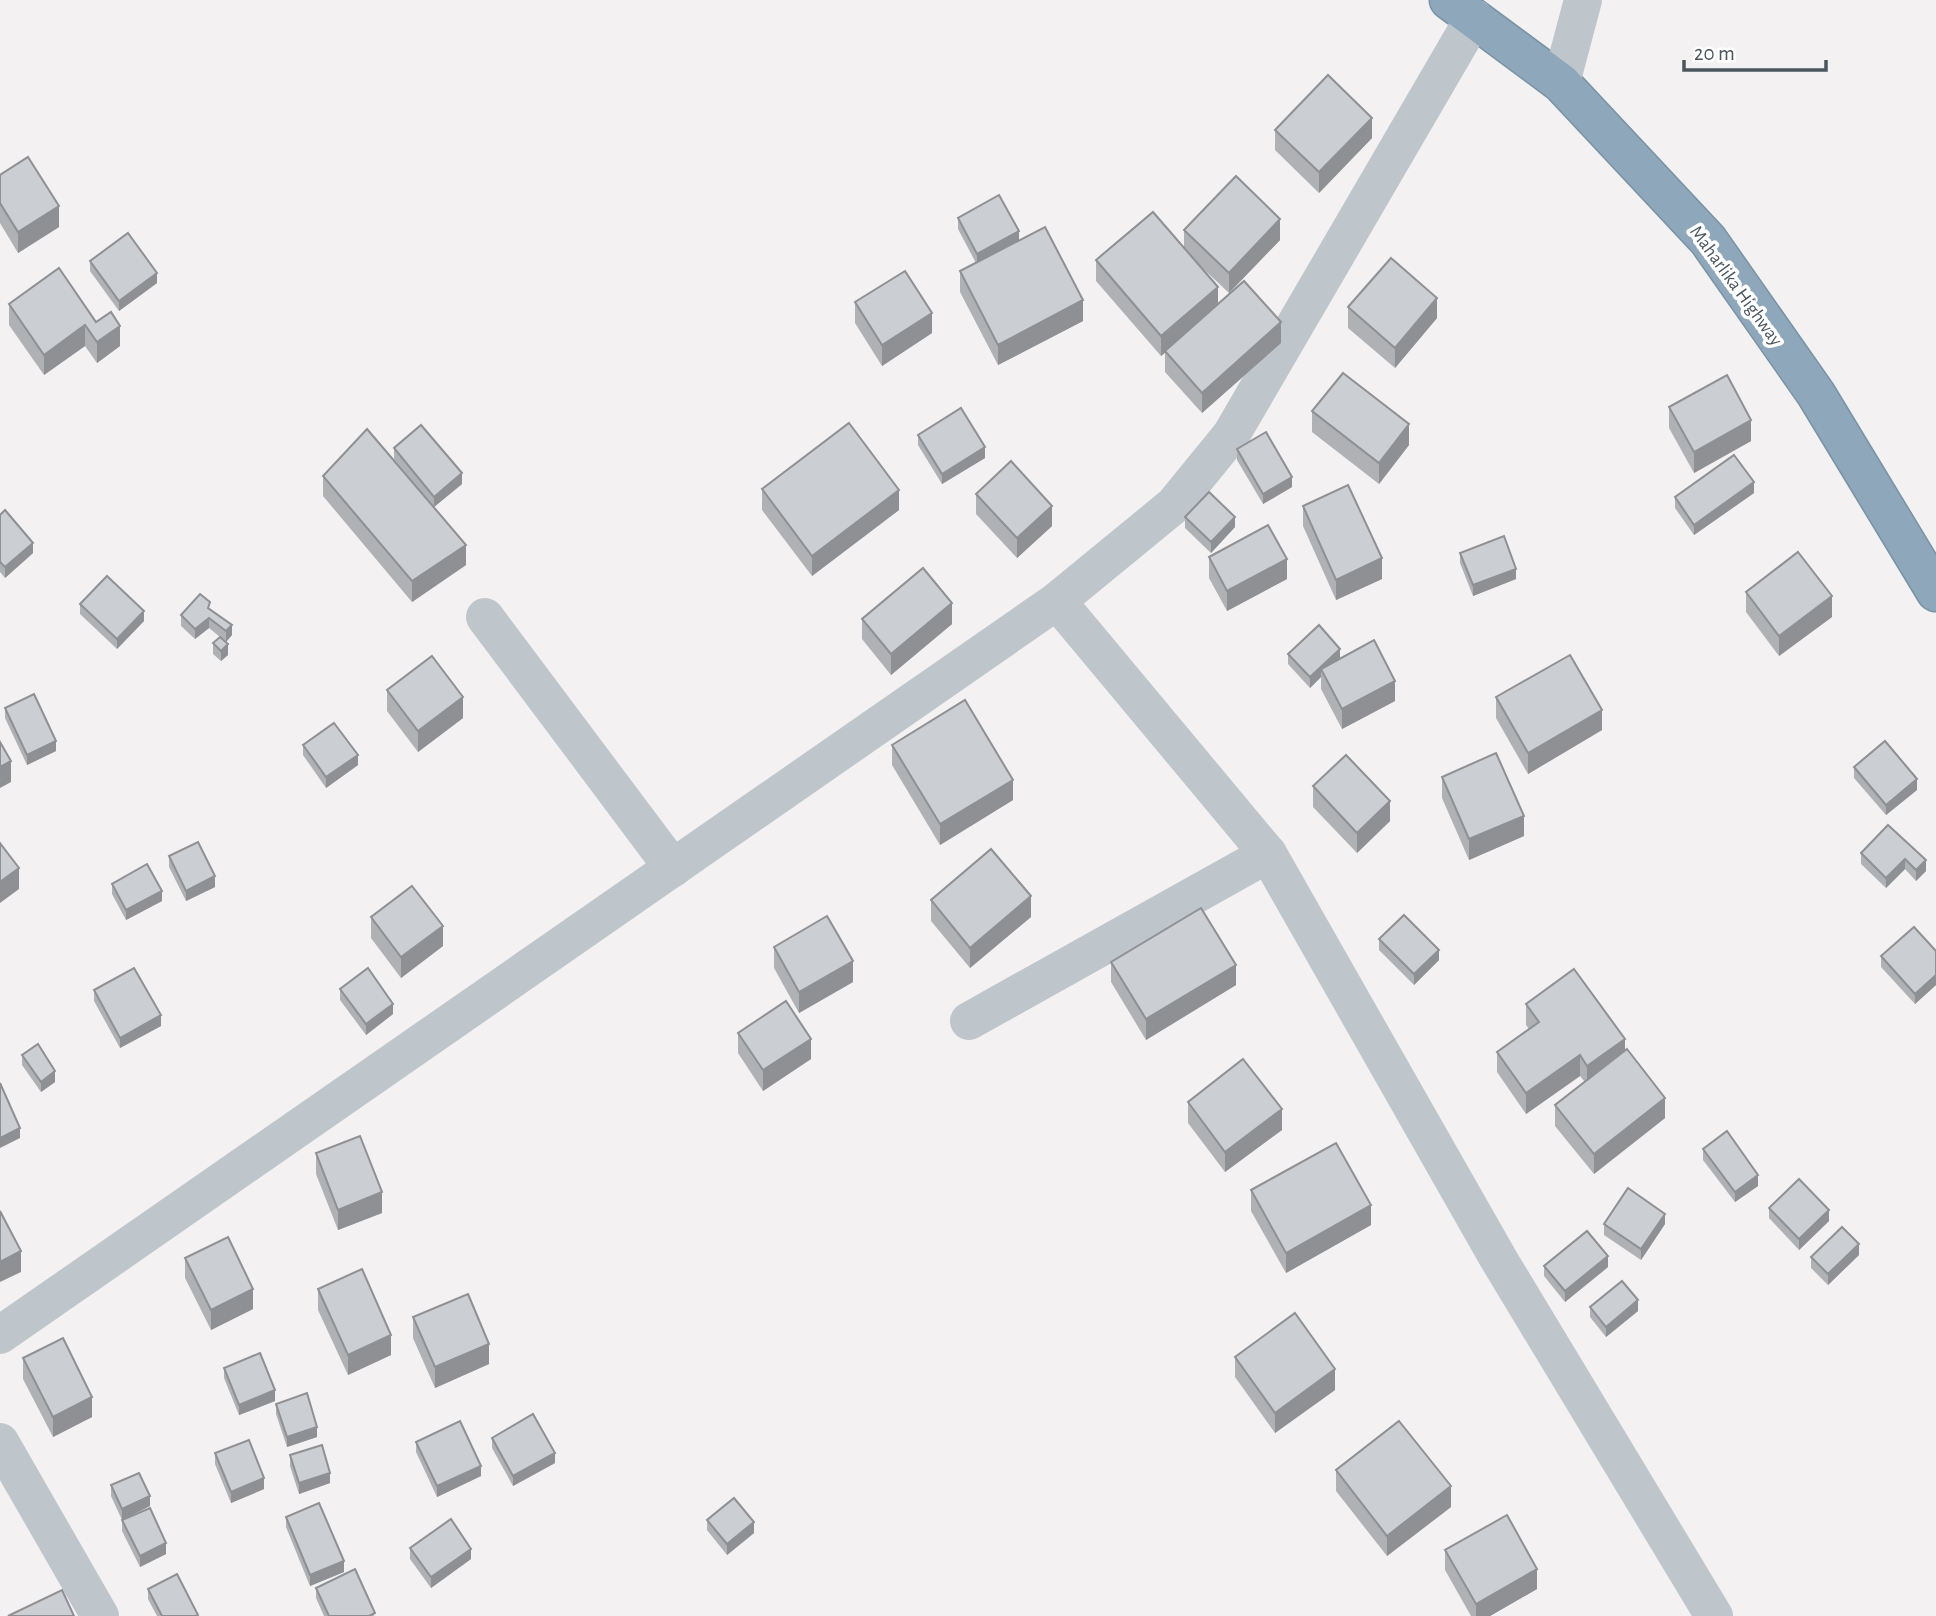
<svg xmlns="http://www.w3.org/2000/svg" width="1936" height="1616" font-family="'Alegreya Sans',sans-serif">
<rect width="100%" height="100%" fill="#f3f1f1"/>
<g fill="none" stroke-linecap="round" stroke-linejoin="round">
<defs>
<polyline id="highway" points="1449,0 1561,83 1708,240 1816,394 1936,592"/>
</defs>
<use href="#highway" stroke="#7992a5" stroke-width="41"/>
<g stroke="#bec6cc" stroke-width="38">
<polyline points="1561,83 1583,0"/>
<polyline points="1057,601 1268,854 1498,1258 1714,1616"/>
<polyline points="485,617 673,868"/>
<polyline points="969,1021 1268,854"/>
<polyline points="0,1335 1057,601 1174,505 1231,435 1474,18"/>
<polyline points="0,1442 100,1616"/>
</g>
<use href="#highway" stroke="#8ea7ba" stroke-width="38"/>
</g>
<g fill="#afb1b5">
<polygon points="1275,130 1372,138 1319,193 1275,150"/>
<polygon points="0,175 59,227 18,253 0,223"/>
<polygon points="958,218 1019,241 1083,321 998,365 960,292 960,271 976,263 958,229"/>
<polygon points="1184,230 1280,240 1229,293 1196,262 1218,304 1281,343 1202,413 1165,372 1165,353 1161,356 1096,281 1096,260 1184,248"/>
<polygon points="90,261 157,283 119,311 90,271"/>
<polygon points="855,302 932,333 882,366 855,323"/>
<polygon points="9,304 96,322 120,346 97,363 85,346 44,375 9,325"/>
<polygon points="1348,307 1437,318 1395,368 1348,328"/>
<polygon points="1669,407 1751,441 1694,473 1669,428"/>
<polygon points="1312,411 1409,445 1379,484 1312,432"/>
<polygon points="918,435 985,458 942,484 918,445"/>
<polygon points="394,448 462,484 434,507 394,459"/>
<polygon points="1237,449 1292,487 1263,504 1237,460"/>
<polygon points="323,476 466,565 412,602 323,496"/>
<polygon points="762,489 899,510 812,576 762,510"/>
<polygon points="1754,493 1694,535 1675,508 1675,497"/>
<polygon points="976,494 1052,526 1017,558 976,514"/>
<polygon points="1303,506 1382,579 1336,600 1303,526"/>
<polygon points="0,515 33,553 5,578 0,572"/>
<polygon points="1185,517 1235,527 1211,553 1185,528"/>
<polygon points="1460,553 1516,579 1473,596 1460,563"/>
<polygon points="1209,557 1287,579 1227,611 1209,578"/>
<polygon points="1746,592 1832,617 1779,656 1746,612"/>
<polygon points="80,604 144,621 117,649 80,614"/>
<polygon points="210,610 232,635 226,642 228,655 221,661 213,654 213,643 220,637 209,628 195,639 181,626 181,615"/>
<polygon points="862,619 952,624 891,675 862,639"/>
<polygon points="1288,654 1340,659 1395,701 1342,729 1321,689 1321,677 1310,688 1288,664"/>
<polygon points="387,690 463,718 418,752 387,711"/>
<polygon points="1496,697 1602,730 1528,774 1496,718"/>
<polygon points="5,708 56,751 27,765 5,718"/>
<polygon points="303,745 358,765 326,788 303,755"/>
<polygon points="892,745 1013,800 940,845 892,765"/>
<polygon points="1854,767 1917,790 1886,815 1854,778"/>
<polygon points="1442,777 1524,836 1469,860 1442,798"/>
<polygon points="1313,786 1390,821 1357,853 1313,807"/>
<polygon points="1888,825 1926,871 1916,881 1905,869 1886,888 1861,864 1861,853"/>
<polygon points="169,856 215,887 186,901 169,867"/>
<polygon points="112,884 162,901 126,920 112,894"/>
<polygon points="931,900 1031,917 970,968 931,921"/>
<polygon points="371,917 443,946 401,978 371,938"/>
<polygon points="1379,939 1439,960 1414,985 1379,950"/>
<polygon points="774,947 853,982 799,1013 774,968"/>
<polygon points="1936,951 1936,985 1915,1004 1881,967 1881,956"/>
<polygon points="1111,962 1236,985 1146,1040 1111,982"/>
<polygon points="340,989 393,1014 366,1035 340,1000"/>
<polygon points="94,990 161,1026 120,1048 94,1001"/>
<polygon points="1526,1004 1625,1051 1665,1118 1594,1174 1555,1126 1555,1105 1585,1082 1580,1076 1526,1114 1497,1072 1497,1052 1529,1029 1526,1025"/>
<polygon points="738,1033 811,1059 763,1091 738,1053"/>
<polygon points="22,1055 55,1082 41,1092 22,1065"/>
<polygon points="1188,1102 1282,1130 1225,1172 1188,1123"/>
<polygon points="1703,1149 1758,1186 1735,1202 1703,1160"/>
<polygon points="316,1153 382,1213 338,1230 316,1174"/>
<polygon points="1251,1190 1371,1225 1286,1273 1251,1211"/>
<polygon points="1769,1208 1829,1221 1799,1250 1769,1218"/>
<polygon points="1604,1224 1665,1224 1641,1260 1604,1235"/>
<polygon points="1859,1255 1828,1285 1811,1268 1811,1257"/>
<polygon points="185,1258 253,1309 211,1330 185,1278"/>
<polygon points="1544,1266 1608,1267 1565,1302 1544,1276"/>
<polygon points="318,1289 391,1355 348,1375 318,1310"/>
<polygon points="1590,1307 1638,1311 1606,1337 1590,1317"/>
<polygon points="413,1317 489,1364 435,1388 413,1338"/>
<polygon points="1235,1357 1335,1390 1275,1433 1235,1377"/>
<polygon points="23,1358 92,1417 53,1437 23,1379"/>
<polygon points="224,1368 275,1401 239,1415 224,1378"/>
<polygon points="276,1404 317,1437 287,1447 276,1414"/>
<polygon points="492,1438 555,1463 513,1486 492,1448"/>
<polygon points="416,1442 481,1476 437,1497 416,1452"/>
<polygon points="215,1453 264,1489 231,1503 215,1464"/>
<polygon points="290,1455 330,1483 299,1494 290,1466"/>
<polygon points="1336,1470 1451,1507 1387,1556 1336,1491"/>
<polygon points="111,1485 150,1506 122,1520 111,1496"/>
<polygon points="286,1517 344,1572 310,1586 286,1527"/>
<polygon points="122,1520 166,1554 140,1567 122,1531"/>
<polygon points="707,1520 754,1533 727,1555 707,1530"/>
<polygon points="410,1548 471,1559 431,1588 410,1559"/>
<polygon points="1445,1550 1537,1589 1490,1616 1471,1616 1445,1570"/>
<polygon points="316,1588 375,1616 324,1616 316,1598"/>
<polygon points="148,1589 198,1616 157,1616 148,1599"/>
</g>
<g fill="#8e9093">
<polygon points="1372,118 1372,138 1319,193 1319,172"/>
<polygon points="59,206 59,227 18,253 18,232"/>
<polygon points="1280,219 1280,240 1229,293 1229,273"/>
<polygon points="1019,231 1019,241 977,264 977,254"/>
<polygon points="157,273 157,283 119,311 119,301"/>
<polygon points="1218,287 1218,308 1161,356 1161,336"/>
<polygon points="1437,298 1437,318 1395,368 1395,348"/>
<polygon points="1083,300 1083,321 998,365 998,345"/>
<polygon points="932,313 932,333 882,366 882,345"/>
<polygon points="1281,322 1281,343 1202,413 1202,393"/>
<polygon points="85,325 85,346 44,375 44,355"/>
<polygon points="120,326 120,346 97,363 97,342"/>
<polygon points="1751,420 1751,441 1694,473 1694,452"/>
<polygon points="1409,424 1409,445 1379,484 1379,463"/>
<polygon points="985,447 985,458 942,484 942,474"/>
<polygon points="462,473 462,484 434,507 434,497"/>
<polygon points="1292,477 1292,487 1263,504 1263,494"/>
<polygon points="1754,482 1754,493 1694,535 1694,525"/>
<polygon points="899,490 899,510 812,576 812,556"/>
<polygon points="1052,506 1052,526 1017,558 1017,538"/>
<polygon points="1235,517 1235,527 1211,553 1211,542"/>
<polygon points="33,543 33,553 5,578 5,567"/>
<polygon points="466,545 466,565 412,602 412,581"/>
<polygon points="1382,558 1382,579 1336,600 1336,580"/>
<polygon points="1287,559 1287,579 1227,611 1227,591"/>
<polygon points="1516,569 1516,579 1473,596 1473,585"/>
<polygon points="1832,596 1832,617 1779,656 1779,636"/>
<polygon points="952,603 952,624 891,675 891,654"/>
<polygon points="144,611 144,621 117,649 117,639"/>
<polygon points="209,618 209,628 195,639 195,629"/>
<polygon points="232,625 232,635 226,642 226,631"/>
<polygon points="228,644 228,655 221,661 221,651"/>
<polygon points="1340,649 1340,660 1321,669 1321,677 1310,688 1310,677"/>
<polygon points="1395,681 1395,701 1342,729 1342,709"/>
<polygon points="463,697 463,718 418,752 418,731"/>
<polygon points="1602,710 1602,730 1528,774 1528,753"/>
<polygon points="56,741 56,751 27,765 27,755"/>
<polygon points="358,755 358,765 326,788 326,777"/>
<polygon points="11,761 11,782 0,788 0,767"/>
<polygon points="1917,779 1917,790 1886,815 1886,805"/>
<polygon points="1013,780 1013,800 940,845 940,824"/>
<polygon points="1390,801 1390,821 1357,853 1357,833"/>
<polygon points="1524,816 1524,836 1469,860 1469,839"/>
<polygon points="1905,859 1905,869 1886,888 1886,878"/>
<polygon points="1926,860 1926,871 1916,881 1916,870"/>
<polygon points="19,868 19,889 0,903 0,882"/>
<polygon points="215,876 215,887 186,901 186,891"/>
<polygon points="162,891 162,901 126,920 126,910"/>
<polygon points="1031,896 1031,917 970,968 970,948"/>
<polygon points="443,926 443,946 401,978 401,957"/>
<polygon points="1439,950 1439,960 1414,985 1414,974"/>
<polygon points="853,961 853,982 799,1013 799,992"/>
<polygon points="1236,965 1236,985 1146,1040 1146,1019"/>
<polygon points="1936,975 1936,985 1915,1004 1915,994"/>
<polygon points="393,1004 393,1014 366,1035 366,1024"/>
<polygon points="161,1015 161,1026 120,1048 120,1038"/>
<polygon points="811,1039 811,1059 763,1091 763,1070"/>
<polygon points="1625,1039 1625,1060 1587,1086 1587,1066"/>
<polygon points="1580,1055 1580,1076 1526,1114 1526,1093"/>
<polygon points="55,1071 55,1082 41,1092 41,1082"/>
<polygon points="1665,1098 1665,1118 1594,1174 1594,1154"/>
<polygon points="1282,1109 1282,1130 1225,1172 1225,1152"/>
<polygon points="20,1128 20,1138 0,1148 0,1138"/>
<polygon points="1758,1175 1758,1186 1735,1202 1735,1192"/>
<polygon points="382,1192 382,1213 338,1230 338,1210"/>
<polygon points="1371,1205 1371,1225 1286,1273 1286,1253"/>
<polygon points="1829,1210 1829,1221 1799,1250 1799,1239"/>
<polygon points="1665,1214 1665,1224 1641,1260 1641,1249"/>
<polygon points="1859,1244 1859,1255 1828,1285 1828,1274"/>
<polygon points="21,1251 21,1272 0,1282 0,1262"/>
<polygon points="1608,1256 1608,1267 1565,1302 1565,1291"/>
<polygon points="253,1289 253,1309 211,1330 211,1310"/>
<polygon points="1638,1300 1638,1311 1606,1337 1606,1327"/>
<polygon points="391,1335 391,1355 348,1375 348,1355"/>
<polygon points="489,1344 489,1364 435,1388 435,1367"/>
<polygon points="1335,1369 1335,1390 1275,1433 1275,1413"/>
<polygon points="275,1390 275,1401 239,1415 239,1405"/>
<polygon points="92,1397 92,1417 53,1437 53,1417"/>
<polygon points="317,1427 317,1437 287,1447 287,1437"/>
<polygon points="555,1453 555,1463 513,1486 513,1476"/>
<polygon points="481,1466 481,1476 437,1497 437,1486"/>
<polygon points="330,1473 330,1483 299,1494 299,1483"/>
<polygon points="264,1478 264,1489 231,1503 231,1492"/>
<polygon points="1451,1486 1451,1507 1387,1556 1387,1536"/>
<polygon points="150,1496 150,1506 122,1520 122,1509"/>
<polygon points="754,1522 754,1533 727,1555 727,1544"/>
<polygon points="166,1543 166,1554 140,1567 140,1556"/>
<polygon points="471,1549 471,1559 431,1588 431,1577"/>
<polygon points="344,1561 344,1572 310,1586 310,1575"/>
<polygon points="1537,1569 1537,1589 1490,1616 1476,1616 1476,1604"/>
</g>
<g fill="#cbced2" stroke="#8e9093" stroke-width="2">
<polygon points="1328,75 1372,118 1319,172 1275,130"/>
<polygon points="28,157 59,206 18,232 0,203 0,175"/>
<polygon points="1236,176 1280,219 1229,273 1184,230"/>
<polygon points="999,195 1019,231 977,254 958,218"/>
<polygon points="1153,212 1218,287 1161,336 1096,260"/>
<polygon points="1045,227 1083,300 998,345 960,271"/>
<polygon points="128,233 157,273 119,301 90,261"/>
<polygon points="1391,258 1437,298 1395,348 1348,307"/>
<polygon points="59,268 96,322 111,312 120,326 97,342 85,325 44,355 9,304"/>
<polygon points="905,271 932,313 882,345 855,302"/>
<polygon points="1244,281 1281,322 1202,393 1165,351"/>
<polygon points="1343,373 1409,424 1379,463 1312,411"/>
<polygon points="1727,375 1751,420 1694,452 1669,407"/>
<polygon points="961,408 985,447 942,474 918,435"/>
<polygon points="849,423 899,490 812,556 762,489"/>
<polygon points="421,425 462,473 434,497 394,448"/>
<polygon points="367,429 466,545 412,581 323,476"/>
<polygon points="1266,432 1292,477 1263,494 1237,449"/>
<polygon points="1734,455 1754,482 1694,525 1675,497"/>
<polygon points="1011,461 1052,506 1017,538 976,494"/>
<polygon points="1348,485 1382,558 1336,580 1303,506"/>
<polygon points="1209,492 1235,517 1211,542 1185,517"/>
<polygon points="5,510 33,543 5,567 0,562 0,515"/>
<polygon points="1268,525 1287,559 1227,591 1209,557"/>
<polygon points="1504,536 1516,569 1473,585 1460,553"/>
<polygon points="1798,552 1832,596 1779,636 1746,592"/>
<polygon points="923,568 952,603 891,654 862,619"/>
<polygon points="107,576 144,611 117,639 80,604"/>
<polygon points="200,594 210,602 208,608 232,625 226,631 209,618 195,629 181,615"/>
<polygon points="1319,625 1340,649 1310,677 1288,654"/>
<polygon points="220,637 228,644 221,651 213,643"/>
<polygon points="1374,640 1395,681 1342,709 1321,669"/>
<polygon points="1570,655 1602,710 1528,753 1496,697"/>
<polygon points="432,656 463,697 418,731 387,690"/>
<polygon points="34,694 56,741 27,755 5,708"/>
<polygon points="965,700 1013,780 940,824 892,745"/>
<polygon points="334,723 358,755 326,777 303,745"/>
<polygon points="1885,741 1917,779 1886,805 1854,767"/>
<polygon points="0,742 11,761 0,767"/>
<polygon points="1496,753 1524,816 1469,839 1442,777"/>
<polygon points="1346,755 1390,801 1357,833 1313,786"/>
<polygon points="1888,825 1926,860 1916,870 1905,859 1886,878 1861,853"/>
<polygon points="198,842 215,876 186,891 169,856"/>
<polygon points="0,843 19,868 0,882"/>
<polygon points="991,849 1031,896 970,948 931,900"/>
<polygon points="147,864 162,891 126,910 112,884"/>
<polygon points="412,886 443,926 401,957 371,917"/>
<polygon points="1201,908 1236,965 1146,1019 1111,962"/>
<polygon points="1404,915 1439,950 1414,974 1379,939"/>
<polygon points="827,916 853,961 799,992 774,947"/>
<polygon points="1914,927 1936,951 1936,975 1915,994 1881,956"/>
<polygon points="134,968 161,1015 120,1038 94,990"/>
<polygon points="368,968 393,1004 366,1024 340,989"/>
<polygon points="1574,969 1625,1039 1587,1066 1580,1055 1526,1093 1497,1052 1539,1022 1526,1004"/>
<polygon points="786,1001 811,1039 763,1070 738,1033"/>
<polygon points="38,1044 55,1071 41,1082 22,1055"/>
<polygon points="1627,1049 1665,1098 1594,1154 1555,1105"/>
<polygon points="1243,1059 1282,1109 1225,1152 1188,1102"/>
<polygon points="0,1083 20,1128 0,1138"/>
<polygon points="1727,1131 1758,1175 1735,1192 1703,1149"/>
<polygon points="360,1136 382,1192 338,1210 316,1153"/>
<polygon points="1336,1143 1371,1205 1286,1253 1251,1190"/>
<polygon points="1799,1179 1829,1210 1799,1239 1769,1208"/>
<polygon points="1628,1188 1665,1214 1641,1249 1604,1224"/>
<polygon points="0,1211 21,1251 0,1262"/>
<polygon points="1842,1227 1859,1244 1828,1274 1811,1257"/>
<polygon points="1587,1231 1608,1256 1565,1291 1544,1266"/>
<polygon points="228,1237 253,1289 211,1310 185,1258"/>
<polygon points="362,1269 391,1335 348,1355 318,1289"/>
<polygon points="1622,1281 1638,1300 1606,1327 1590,1307"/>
<polygon points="468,1294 489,1344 435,1367 413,1317"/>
<polygon points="1295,1313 1335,1369 1275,1413 1235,1357"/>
<polygon points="63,1338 92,1397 53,1417 23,1358"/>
<polygon points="260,1353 275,1390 239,1405 224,1368"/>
<polygon points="307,1393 317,1427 287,1437 276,1404"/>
<polygon points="533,1414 555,1453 513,1476 492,1438"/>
<polygon points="460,1421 481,1466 437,1486 416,1442"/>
<polygon points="1399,1421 1451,1486 1387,1536 1336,1470"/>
<polygon points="249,1440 264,1478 231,1492 215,1453"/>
<polygon points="322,1445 330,1473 299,1483 290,1455"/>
<polygon points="139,1473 150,1496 122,1509 111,1485"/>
<polygon points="734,1498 754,1522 727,1544 707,1520"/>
<polygon points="319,1503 344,1561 310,1575 286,1517"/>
<polygon points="150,1508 166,1543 140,1556 122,1520"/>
<polygon points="1507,1515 1537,1569 1476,1604 1445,1550"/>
<polygon points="451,1519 471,1549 431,1577 410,1548"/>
<polygon points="355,1569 375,1613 369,1616 329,1616 316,1588"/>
<polygon points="177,1574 198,1615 196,1616 162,1616 148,1589"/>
<polygon points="62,1590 74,1616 8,1616"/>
</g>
<g text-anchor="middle" stroke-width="7" stroke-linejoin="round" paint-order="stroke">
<g font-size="19" fill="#4a555c" stroke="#fff">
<text transform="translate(1737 285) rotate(54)" y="7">Maharlika Highway</text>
</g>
</g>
<path d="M1684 60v10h142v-10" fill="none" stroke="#4a555c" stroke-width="3.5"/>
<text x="1694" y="60" font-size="21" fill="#4a555c" stroke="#ffffff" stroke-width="5" paint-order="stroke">20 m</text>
</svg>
